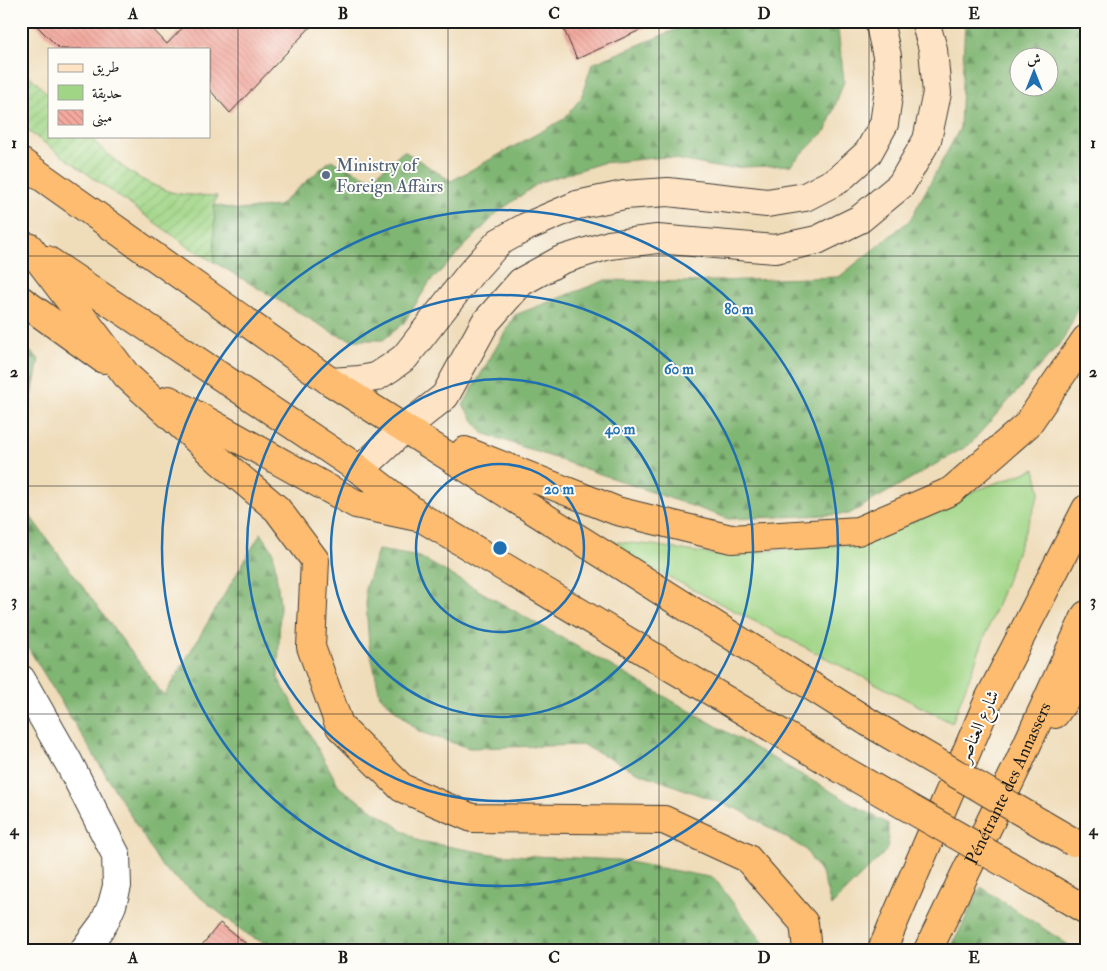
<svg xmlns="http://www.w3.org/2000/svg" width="1107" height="971" font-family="'IM FELL Double Pica',Amiri,serif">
<defs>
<pattern id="forest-firs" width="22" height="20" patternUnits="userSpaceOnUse" patternTransform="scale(1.25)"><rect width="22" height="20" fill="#80b673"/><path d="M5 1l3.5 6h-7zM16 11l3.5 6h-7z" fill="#68935e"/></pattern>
<pattern id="garden-furrows" width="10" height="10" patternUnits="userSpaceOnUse" patternTransform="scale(1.25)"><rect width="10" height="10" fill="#a0d586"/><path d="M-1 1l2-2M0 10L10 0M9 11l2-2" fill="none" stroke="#89b673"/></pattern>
<pattern id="building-back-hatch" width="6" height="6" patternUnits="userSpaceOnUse" patternTransform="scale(1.25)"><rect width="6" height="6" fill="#f2a89d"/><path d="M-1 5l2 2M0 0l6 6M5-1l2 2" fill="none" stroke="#cf9087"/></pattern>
</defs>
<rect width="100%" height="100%" fill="#fdfcf7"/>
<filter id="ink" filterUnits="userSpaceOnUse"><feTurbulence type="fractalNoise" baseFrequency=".02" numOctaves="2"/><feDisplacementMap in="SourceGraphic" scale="10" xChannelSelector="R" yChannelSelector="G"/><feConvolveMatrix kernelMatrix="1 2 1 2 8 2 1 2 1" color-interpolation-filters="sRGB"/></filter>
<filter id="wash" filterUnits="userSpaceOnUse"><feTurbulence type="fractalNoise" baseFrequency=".0096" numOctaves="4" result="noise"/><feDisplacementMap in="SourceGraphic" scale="20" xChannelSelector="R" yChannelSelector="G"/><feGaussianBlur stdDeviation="1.12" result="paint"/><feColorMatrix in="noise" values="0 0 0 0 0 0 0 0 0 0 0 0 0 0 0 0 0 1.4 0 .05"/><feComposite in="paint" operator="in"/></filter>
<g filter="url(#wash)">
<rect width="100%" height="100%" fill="#efdcb9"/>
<polygon fill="#a0d586" stroke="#5e7851" points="1035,469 1040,492 952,723 597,540 652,545 715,555 869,543 974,491"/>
<g fill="url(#forest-firs)" stroke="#4e6948" fill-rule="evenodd">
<polygon points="697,21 834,21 838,30 844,81 826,130 791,165 721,168 665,157 602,163 540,182 498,212 429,283 403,324 383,340 353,340 335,334 214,262 214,205 239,210 278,206 331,160 371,179 404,151 451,181 564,119 581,98 592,64"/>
<path d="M965,21H1086V293L1063,340L969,445L849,514L729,519L483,433L463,405L515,315L606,280L685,282L839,277L910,220L960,128ZM1020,58H1050V88H1020Z"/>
<polygon points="21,344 39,359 21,453"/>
<polygon points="21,504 164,696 261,533 273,551 280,603 278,678 340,788 419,841 491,854 618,860 714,878 769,950 277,950 245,933 162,867 21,636"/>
<polygon points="378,550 420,557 888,824 888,849 831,906 823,876 805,849 740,810 637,772 583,745 469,748 420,732 380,696 369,645 365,589"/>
<polygon points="981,887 1076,950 950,950"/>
</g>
<path fill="url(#garden-furrows)" stroke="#5e7851" d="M30,76L49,95V136H89C115,162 135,180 171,192C185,196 202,195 217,196L214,205V262L189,247L21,126V85Z"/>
<g id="blocks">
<g fill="url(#building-back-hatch)">
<polygon points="32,21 145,21 167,44 189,21 316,21 230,113 209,89 209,49 60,49"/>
<polygon points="560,21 660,21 577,59"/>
<polygon points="220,923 254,950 198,950"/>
</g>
</g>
</g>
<g filter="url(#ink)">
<use href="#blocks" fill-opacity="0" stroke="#3c3934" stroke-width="1"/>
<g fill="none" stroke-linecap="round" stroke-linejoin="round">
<defs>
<polyline id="street" points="21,679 69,763 116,855 117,886 112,905 104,923 84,950"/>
<g id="secondary">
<polyline points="331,382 359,380 376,377 390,368 405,357 470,274 499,242 526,227 577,205 624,195 668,192 767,203 805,197 838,180 868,153 884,124 889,89 887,56 879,21"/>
<polyline points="360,470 405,428 445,396 485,323 521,282 561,260 609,245 657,239 775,249 817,240 860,219 901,185 927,140 937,93 933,49 925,21"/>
</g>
<g id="highway">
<polyline points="21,162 331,382 868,722"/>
<polyline points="29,247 127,376 219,460 277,509 315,560 311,647 340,727 402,788 472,818 664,820 747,858 804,923 807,950"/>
<polyline points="47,260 360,470 417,514"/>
<polyline points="21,300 103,359"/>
<polyline points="169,400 356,504 422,518 836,766"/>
<polyline points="465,451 617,511 731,539 858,531 951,491 1027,425 1086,339"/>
<polyline points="1055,714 1086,669"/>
<polyline points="1040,883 1086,910"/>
<polyline points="882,950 990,697 1086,509"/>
<path id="s1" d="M928,950L1015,771L1086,615"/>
</g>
</defs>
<use href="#street" stroke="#3c3934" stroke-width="30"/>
<use href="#secondary" stroke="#3c3934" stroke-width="30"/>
<use href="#highway" stroke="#3c3934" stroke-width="30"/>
<use href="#street" stroke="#fff" stroke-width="28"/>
<use href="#secondary" stroke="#fee4c5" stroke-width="28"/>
<use href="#highway" stroke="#fdbc6f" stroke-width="28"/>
<defs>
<g id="highway-bridge">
<polyline points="868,722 1073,842"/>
<polyline points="836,766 1040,883"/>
</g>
</defs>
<use href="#highway-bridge" stroke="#3c3934" stroke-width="30" stroke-linecap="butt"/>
<use href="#highway-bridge" stroke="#fdbc6f" stroke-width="28"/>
</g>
</g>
<path fill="none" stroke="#1c1c1c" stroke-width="1" stroke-opacity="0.55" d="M238,21V950M448,21V950M659,21V950M869,21V950M21,256H1086M21,486H1086M21,714H1086"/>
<g fill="none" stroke="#1f6fb2" stroke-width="2.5">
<circle cx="500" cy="548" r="84"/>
<circle cx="500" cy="548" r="169"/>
<circle cx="500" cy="548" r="253"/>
<circle cx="500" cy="548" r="338"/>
</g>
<circle fill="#5c6f8a" stroke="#fdfcf7" stroke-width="2" cx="326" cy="175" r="5"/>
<g text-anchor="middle" stroke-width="4" stroke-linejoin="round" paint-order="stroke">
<g font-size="18" fill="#4e5e75" stroke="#fdfcf7" text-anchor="start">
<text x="336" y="171">Ministry of<tspan x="336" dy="21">Foreign Affairs</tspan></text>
</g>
<g font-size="18" fill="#1c1c1c" stroke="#fdfcf7">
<text transform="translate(978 726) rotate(-66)" y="6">شارع العناصر</text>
<text dy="6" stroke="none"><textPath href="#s1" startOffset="185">Pénétrante des Annassers</textPath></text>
</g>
</g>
<circle cx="500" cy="548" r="8" fill="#1f6fb2" stroke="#fdfcf7" stroke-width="2.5"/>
<g font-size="15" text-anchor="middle" font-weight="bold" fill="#1f6fb2" stroke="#fdfcf7" stroke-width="4" stroke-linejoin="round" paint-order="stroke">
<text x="739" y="314">80 m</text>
<text x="679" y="374">60 m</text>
<text x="620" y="434">40 m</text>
<text x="559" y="494">20 m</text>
</g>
<rect width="1107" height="971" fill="none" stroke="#fdfcf7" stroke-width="55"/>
<rect x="48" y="48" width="162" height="90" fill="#fdfcf7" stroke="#a3a29f"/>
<rect x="58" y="64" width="25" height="8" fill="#fee4c5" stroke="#a3a29f"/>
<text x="92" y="72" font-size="15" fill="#1c1c1c">طريق</text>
<rect x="58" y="85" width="25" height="15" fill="#a0d586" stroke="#a3a29f"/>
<text x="92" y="98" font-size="15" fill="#1c1c1c">حديقة</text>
<rect x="58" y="110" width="25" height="15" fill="url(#building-back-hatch)" stroke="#a3a29f"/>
<text x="92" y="122" font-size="15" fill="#1c1c1c">مبنى</text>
<g transform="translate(1034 72)"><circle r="24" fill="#fdfcf7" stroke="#a3a29f"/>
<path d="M0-4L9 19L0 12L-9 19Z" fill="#1f6fb2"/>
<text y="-8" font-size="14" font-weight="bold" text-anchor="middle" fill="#1c1c1c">ش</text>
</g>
<rect x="28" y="28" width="1052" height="916" fill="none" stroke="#1c1c1c" stroke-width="2"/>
<g font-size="16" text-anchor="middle" font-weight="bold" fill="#1c1c1c">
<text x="133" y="19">A</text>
<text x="343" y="19">B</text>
<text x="554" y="19">C</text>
<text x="764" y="19">D</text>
<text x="974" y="19">E</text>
<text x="14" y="148">1</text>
<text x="1093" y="148">1</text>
<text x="14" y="377">2</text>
<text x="1093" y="377">2</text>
<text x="14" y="606">3</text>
<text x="1093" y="606">3</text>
<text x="14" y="835">4</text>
<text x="1093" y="835">4</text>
<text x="133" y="963">A</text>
<text x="343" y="963">B</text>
<text x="554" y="963">C</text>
<text x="764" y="963">D</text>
<text x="974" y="963">E</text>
</g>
</svg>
